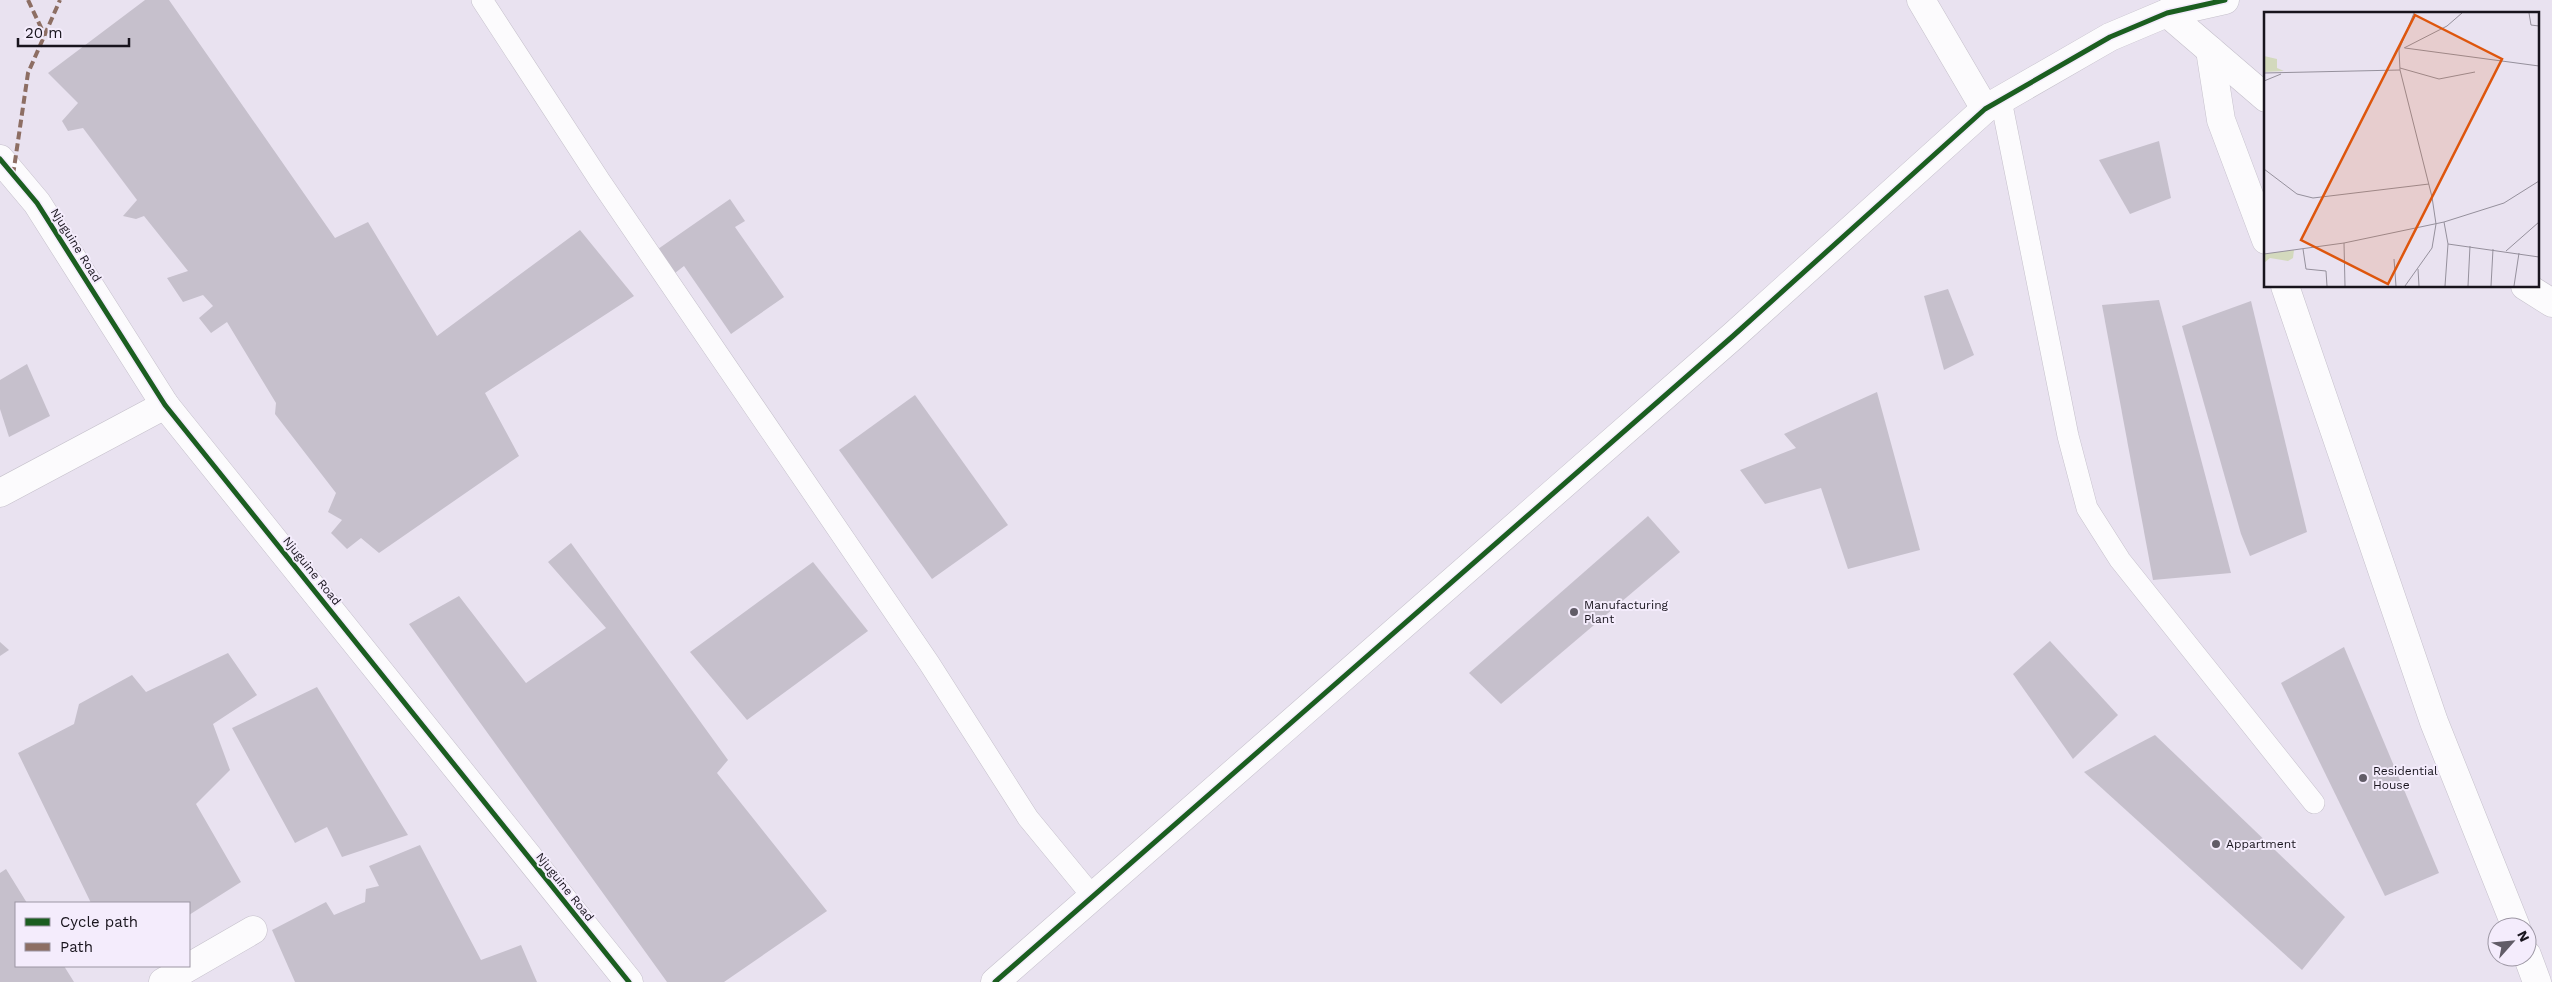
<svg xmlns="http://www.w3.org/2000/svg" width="2552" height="982" font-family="'Work Sans',sans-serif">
<rect width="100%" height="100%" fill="#e9e2f0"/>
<g fill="#c6c0cc">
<polygon points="145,0 169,0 335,238 368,222 437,336 580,230 634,296 485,393 519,456 379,553 361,538 347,549 331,533 342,520 328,512 336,493 275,414 276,403 227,322 211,333 199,318 213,306 203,295 183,302 167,278 188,271 144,216 136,219 123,216 137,200 83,128 68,131 62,121 78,103 48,73"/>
<polygon points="2159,141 2171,198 2130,214 2099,160"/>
<polygon points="730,199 745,221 735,227 784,297 731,334 684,266 675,273 658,249"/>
<polygon points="1948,289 1974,355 1944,370 1924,296"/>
<polygon points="2159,300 2231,573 2153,580 2102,305"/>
<polygon points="2251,301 2307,532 2250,556 2241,534 2182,326"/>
<polygon points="27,364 50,416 9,437 0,409 0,380"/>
<polygon points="1877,392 1920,550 1848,569 1821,488 1765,504 1740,470 1796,448 1784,434"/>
<polygon points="915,395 1008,525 932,579 839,450"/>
<polygon points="1648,516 1680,552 1501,704 1469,673"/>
<polygon points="571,543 728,760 717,773 827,911 724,982 667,982 409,624 459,596 526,683 606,628 548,562"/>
<polygon points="813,562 868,631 747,720 690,652"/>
<polygon points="2050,641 2118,715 2073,759 2013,674"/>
<polygon points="0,642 9,650 0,656"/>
<polygon points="2344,647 2439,873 2385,896 2281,683"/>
<polygon points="228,653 257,695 213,724 230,770 196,804 241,882 189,915 189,903 91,903 18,753 74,724 79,704 132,675 146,692"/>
<polygon points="317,687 408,835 342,857 327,827 295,843 232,728"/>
<polygon points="2155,735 2345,917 2302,970 2084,772"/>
<polygon points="420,845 481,960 521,945 537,982 295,982 272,930 326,902 334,915 365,902 366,889 379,886 369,866"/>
<polygon points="6,869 27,903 16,903 16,966 64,966 74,982 0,982 0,873"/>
</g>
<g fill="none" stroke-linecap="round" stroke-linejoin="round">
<defs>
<g id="lane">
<polyline points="482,0 600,181 929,663 1028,818 1093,897"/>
<polyline points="2001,100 2068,436 2087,508 2120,560 2314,803"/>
</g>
<g id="street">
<polyline points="1921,0 1985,109"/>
<polyline points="2167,13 2266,98"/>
<polyline points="2210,50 2221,120 2266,240"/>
<polyline points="0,159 37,203 165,405 629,982"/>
<polyline points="2285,286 2434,722 2516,927"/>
<polyline points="2525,286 2552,303"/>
<polyline points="0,493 165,405"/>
<polyline points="2527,955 2537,982"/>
<polyline points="163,982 253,930"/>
<polyline points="995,982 1733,336 1985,109 2110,37 2167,13 2225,0"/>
</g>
</defs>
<use href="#lane" stroke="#c5c0cb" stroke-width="22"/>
<use href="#street" stroke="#c5c0cb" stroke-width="29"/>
<use href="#lane" stroke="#fcfbfd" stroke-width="21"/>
<use href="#street" stroke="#fcfbfd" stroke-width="28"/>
<g stroke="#8d6e63" stroke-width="4" stroke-dasharray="8 4" stroke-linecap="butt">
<polyline points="28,0 45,36"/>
<polyline points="13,175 28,73 60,0"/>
</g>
<defs>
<g id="cycleway">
<polyline points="0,159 37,203 165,405 629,982"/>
<polyline points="995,982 1733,336 1985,109 2110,37 2167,13 2225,0"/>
</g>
</defs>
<use href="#cycleway" stroke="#f4ecfc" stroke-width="8"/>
<use href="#cycleway" stroke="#1b5e20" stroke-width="5"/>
</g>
<g fill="#615c67" stroke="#f4ecfc" stroke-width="2">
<circle cx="1574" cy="612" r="5"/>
<circle cx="2363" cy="778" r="5"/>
<circle cx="2216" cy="844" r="5"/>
</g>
<g text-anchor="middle" stroke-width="4" stroke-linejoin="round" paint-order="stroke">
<g font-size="12" fill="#18141d" stroke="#f4ecfc">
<text transform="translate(76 245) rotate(58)" y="4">Njuguine Road</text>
<text transform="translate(312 571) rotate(51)" y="4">Njuguine Road</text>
<text transform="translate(565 887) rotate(51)" y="4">Njuguine Road</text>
</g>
<g font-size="12" fill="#18141d" stroke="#f4ecfc" text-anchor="start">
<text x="1584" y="609">Manufacturing<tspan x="1584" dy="14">Plant</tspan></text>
<text x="2373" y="775">Residential<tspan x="2373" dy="14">House</tspan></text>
<text x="2226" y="848">Appartment</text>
</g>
</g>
<g transform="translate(2264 12)">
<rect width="275" height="275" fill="#e9e2f0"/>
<path d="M0,44L13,47V56L20,59L0,60ZM30,238L29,246L24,249L6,246L0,251V242Z" fill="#d3d9bd"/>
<path fill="none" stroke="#95909c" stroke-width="1" d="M265,1L267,13L275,14M140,36L183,14L198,1M141,36L275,54M136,56L175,67L211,60M0,61L136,58M0,69L17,62M0,157L33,182L49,186L165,172M180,210L184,232L181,274M80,231L81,274M184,232L275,245M39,237L42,257L62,259L63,274M242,239L275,210M0,242L80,231L180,210L240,191L275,169M130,247L132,274M154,257L155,274M141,274L168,236L172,212L168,185L136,58L135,38L150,1M204,274L206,234M227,274L229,237M250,274L255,241"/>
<path fill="#de560d" fill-opacity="0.15" stroke="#de560d" stroke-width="2.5" d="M151,3L238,47L124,272L37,228Z"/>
<rect width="275" height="275" fill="none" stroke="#18141d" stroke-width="2.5"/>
</g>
<rect x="15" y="902" width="175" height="65" fill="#f4ecfc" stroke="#9c96a3"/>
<rect x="25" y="918" width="25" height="8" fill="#1b5e20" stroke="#9c96a3"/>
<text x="60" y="927" font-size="15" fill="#18141d">Cycle path</text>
<rect x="25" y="943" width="25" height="8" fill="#8d6e63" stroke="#9c96a3"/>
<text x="60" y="952" font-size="15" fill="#18141d">Path</text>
<g transform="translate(2512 942) rotate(63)"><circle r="24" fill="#f4ecfc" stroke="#9c96a3"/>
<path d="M0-4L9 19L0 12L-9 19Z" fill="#615c67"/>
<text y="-8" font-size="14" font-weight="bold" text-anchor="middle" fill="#18141d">N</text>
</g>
<path d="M18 38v8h111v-8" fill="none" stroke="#18141d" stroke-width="2.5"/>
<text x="25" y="38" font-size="15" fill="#18141d" stroke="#f4ecfc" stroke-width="4" paint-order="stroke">20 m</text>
</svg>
